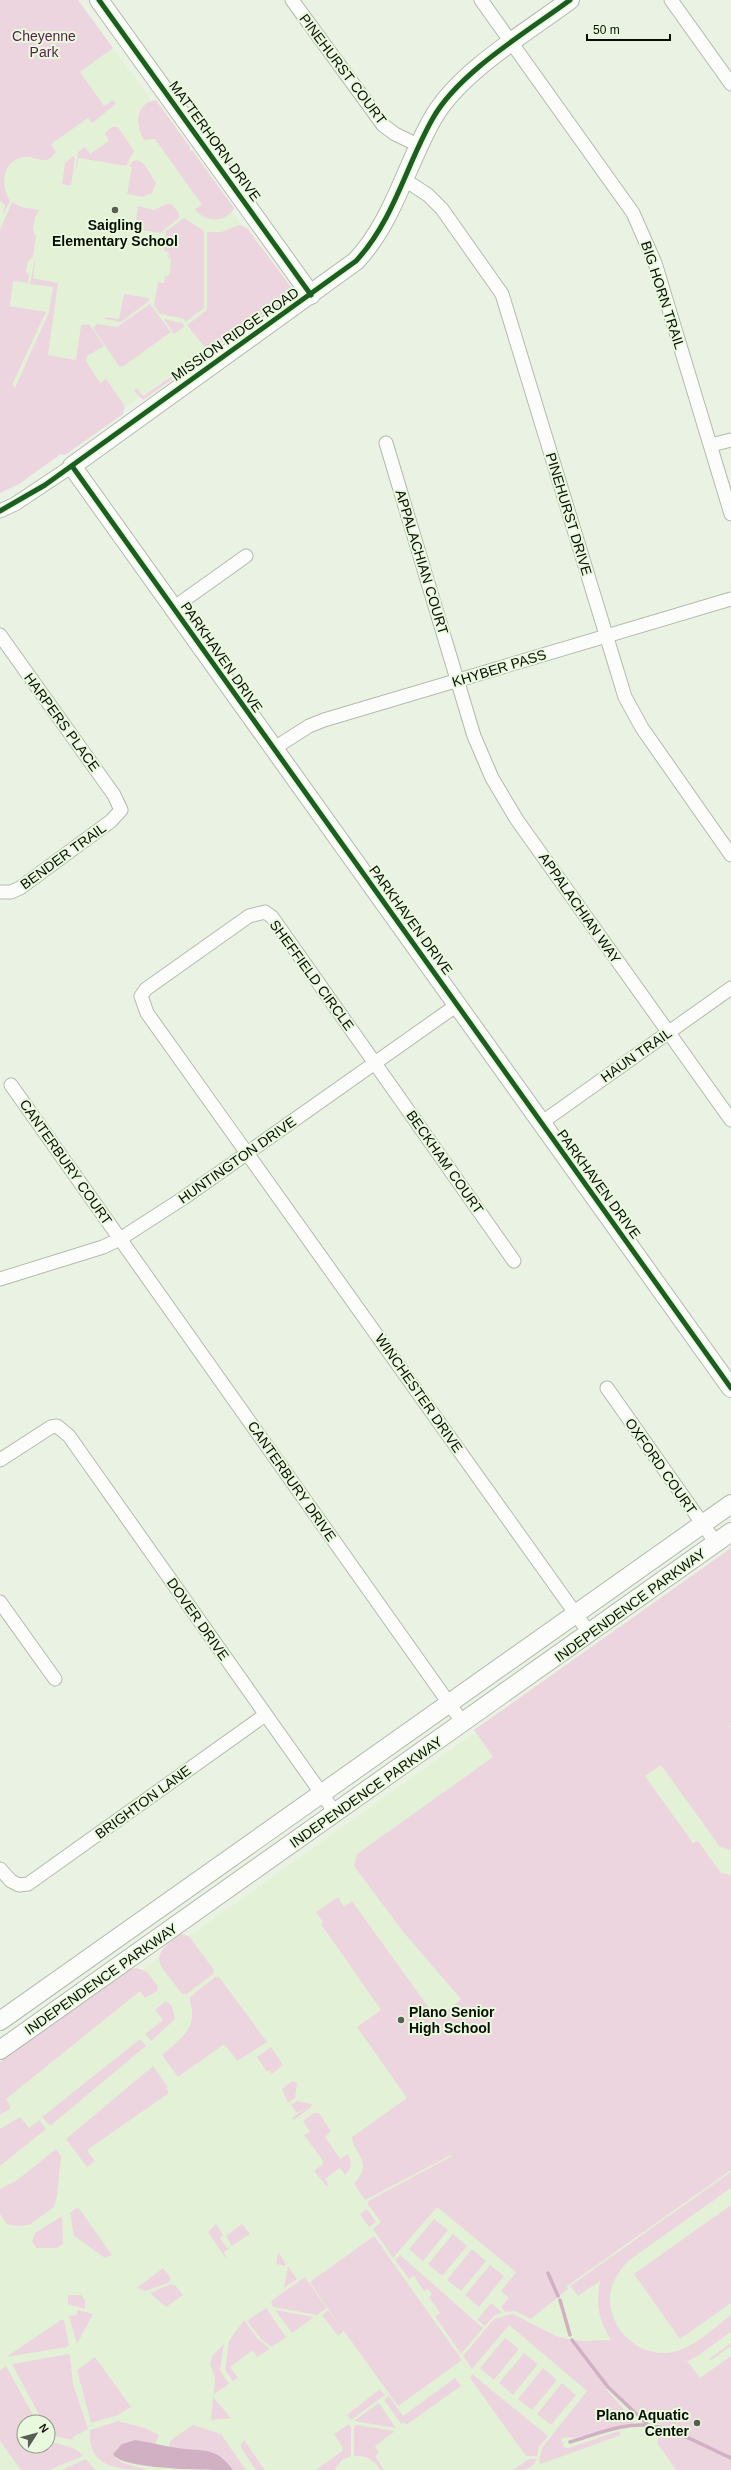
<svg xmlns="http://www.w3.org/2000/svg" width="731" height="2470" font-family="Helvetica,sans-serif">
<rect width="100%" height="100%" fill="#eaf3e3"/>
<g fill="#e3f2d7" fill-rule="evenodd">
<polygon points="113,48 289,290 61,454 0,368 0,130"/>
<path d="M731,1550V2359L657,2443L676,2470H0V2071ZM24,2422H48V2446H24Z"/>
</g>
<g fill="#edd5e0">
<path d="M0,0H78L113,48L80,72L104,106L113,100L116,104L92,123L88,118L51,144L56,152C53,156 50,159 46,160C39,161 32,156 24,157C2,160 0,186 10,201L3,215L5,205L0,201Z"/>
<path d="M156,100L190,147V151L192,150L234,208C227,223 203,223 195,209L202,205L155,139L144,140C135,125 135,103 156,100Z"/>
<polygon points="112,127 118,127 134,151 126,166 79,158 75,172 78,152 85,147 90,154 109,141 105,133"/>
<polygon points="73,156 75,158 71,186 62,184 65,163"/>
<polygon points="138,160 144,164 156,183 152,193 142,197 127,194 132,167 129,166 133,161"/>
<polygon points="12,202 21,207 40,210 35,217 33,230 36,236 33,257 28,261 26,270 29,276 28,283 13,281 10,306 46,312 12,385 15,388 49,312 53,287 30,284 36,253 33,278 58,283 48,355 76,360 81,325 89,324 104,346 87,356 86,361 100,383 106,379 125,406 123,414 65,455 61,454 19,484 0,493 0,230"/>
<polygon points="166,204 171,204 179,213 179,218 160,233 135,229 138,206 154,210"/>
<polygon points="184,218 204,231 204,308 185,322 184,319 160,314 154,305 158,282 164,283 165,276 168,276 170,273 171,259 168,258 169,252 164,251 166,231"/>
<polygon points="239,225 247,228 291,287 290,295 213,350 207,350 187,325 207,310 207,232 221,232"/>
<polygon points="124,294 149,298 149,301 121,322 105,319 105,317 119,319"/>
<polygon points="150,304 171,332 122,367 119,366 93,328 97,324 117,327"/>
<polygon points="164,319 182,323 185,326 174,334"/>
<polygon points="187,353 194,361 194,364 143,400 135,392 135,389 138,389 143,396 192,362"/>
<path d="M731,1548V1725L729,1726L731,1727V1850L720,1847L661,1765L645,1776L693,1843L698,1841L721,1873L731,1875V2170L567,2286L568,2289L531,2319L515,2311L505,2312L501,2307L509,2298L501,2291L516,2272L437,2207L393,2258L373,2229L381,2222L367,2203L370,2200L452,2156L451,2155L365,2200L354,2184C375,2161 352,2153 352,2137L407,2098L357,2027L381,2010L321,1924L323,1922L316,1912L338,1897L344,1907L352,1901L437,2019L461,1999L404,1933L354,1866L357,1854L493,1757L474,1730Z"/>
<path d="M181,1934L189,1936L214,1970L213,1974L187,1994H182C161,1964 144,1959 181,1934Z"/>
<polygon points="137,1968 147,1972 158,1986 157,1991 145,1998 140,1991 6,2099 10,2105 10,2109 0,2115 0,2062 130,1969"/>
<path d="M215,1977L220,1978L267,2042L237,2061L226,2046L223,2045L178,2077L162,2055C174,2044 191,2034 192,2016C193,2009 189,2003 190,1997Z"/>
<polygon points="166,2001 172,2006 175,2019 151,2041 145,2034 163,2020 155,2010"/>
<polygon points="140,2039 146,2046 50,2126 42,2117"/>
<polygon points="271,2047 283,2065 272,2074 269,2070 267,2072 257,2057"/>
<polygon points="153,2066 168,2087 166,2088 169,2093 87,2150 95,2161 87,2167 66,2139"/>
<polygon points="292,2081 297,2083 295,2098 288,2103 282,2089"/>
<polygon points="297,2101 312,2104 310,2108 294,2120 292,2118 307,2107 297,2113 291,2105"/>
<path d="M314,2113H319L331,2131L325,2137L340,2159L348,2154C352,2162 352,2169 345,2175L340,2168L325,2179L329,2185L326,2186L328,2188L314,2171L322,2165L323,2161L304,2135L310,2132L303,2121Z"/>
<polygon points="20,2117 29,2128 39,2120 46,2129 0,2166 0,2129"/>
<polygon points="56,2149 61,2156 57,2196 54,2207 29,2225 16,2226 7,2224 0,2214 0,2189 16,2181"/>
<path d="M731,2172V2188L628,2261C618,2273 610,2284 610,2299C610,2333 645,2361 677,2351C697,2345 715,2327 731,2315V2332L696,2357L684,2363L688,2362L700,2378L731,2356V2470H676L657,2443L662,2425C641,2420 624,2400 609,2386L606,2389L634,2421L632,2424C614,2426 597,2434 579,2437C573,2439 568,2436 561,2439L562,2442H564L563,2447L568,2448L619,2431L621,2435L541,2464L539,2462L542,2448L587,2391L509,2325L472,2369L463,2356L494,2319L513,2314L558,2337L580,2341L611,2340C598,2318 596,2307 600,2281L578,2296L570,2286Z"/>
<polygon points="731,2205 731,2303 680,2339 634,2274"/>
<polygon points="78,2207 112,2255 105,2258 74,2236 70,2213"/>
<polygon points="367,2209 376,2222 369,2227 360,2214"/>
<polygon points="62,2216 63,2244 57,2248 36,2248 32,2241 35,2233"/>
<polygon points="434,2219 448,2230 423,2261 409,2249"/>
<polygon points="216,2224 223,2235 220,2238 227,2248 231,2247 224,2252 227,2260 208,2232"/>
<polygon points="242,2224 250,2234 232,2246 226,2236"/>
<polygon points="453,2234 467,2246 442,2276 428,2264"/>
<polygon points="374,2236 462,2360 398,2406 344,2331 338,2336 322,2315 328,2310 342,2329 310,2282"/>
<polygon points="472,2249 486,2261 461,2291 447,2280"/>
<polygon points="278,2252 285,2262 285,2266 276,2264"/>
<polygon points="400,2255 483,2328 461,2354 435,2316 440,2313 429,2297 432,2294 428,2289 424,2291 414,2276 409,2279 395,2260"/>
<polygon points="490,2265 504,2276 479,2307 465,2295"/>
<polygon points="288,2266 297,2279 284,2288"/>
<polygon points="163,2268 171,2278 168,2283 145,2291 137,2288"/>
<polygon points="305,2277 327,2308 317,2315 273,2307 271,2301"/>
<polygon points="171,2284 175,2285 183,2295 166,2307 150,2293"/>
<polygon points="68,2295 81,2295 85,2300 85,2309 68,2304"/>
<polygon points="491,2303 502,2312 494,2316 485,2326 477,2320"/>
<polygon points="266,2308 286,2337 272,2347 262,2340 247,2321"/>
<polygon points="78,2310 93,2314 77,2344 69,2316 76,2315"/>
<polygon points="275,2310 314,2317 292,2333"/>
<polygon points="61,2320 64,2320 69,2345 67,2347 6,2357"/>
<polygon points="244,2320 257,2338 270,2349 257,2357 253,2350 230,2367 238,2378 233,2381 225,2370 229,2341"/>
<polygon points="505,2338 519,2349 494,2380 480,2368"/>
<polygon points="731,2343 731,2346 710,2361 709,2359"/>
<polygon points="224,2344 220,2370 229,2384 214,2394 214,2398 231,2418 211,2420 215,2378 210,2364 212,2356"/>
<polygon points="524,2353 538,2364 513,2395 499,2383"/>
<polygon points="68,2354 70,2356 73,2384 88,2429 73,2437 72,2440 51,2435 48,2422 43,2422 12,2364"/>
<polygon points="95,2357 131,2407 118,2415 91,2423 77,2370"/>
<path d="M6,2366L37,2422H24V2446H48V2440C60,2446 75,2445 83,2456L49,2470H21L0,2441V2370Z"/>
<polygon points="543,2368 557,2380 532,2410 518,2399"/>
<polygon points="472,2374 548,2436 539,2447 537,2456 526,2456 470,2378"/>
<polygon points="455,2378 461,2386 406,2425 404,2422 401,2424 384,2400 389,2396 403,2416"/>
<polygon points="562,2383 576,2395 551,2425 537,2414"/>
<polygon points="380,2389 385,2395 351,2420 347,2415"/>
<polygon points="379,2403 396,2428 354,2421"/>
<path d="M118,2421L145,2428L159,2435L155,2445L135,2440L122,2444L115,2458L123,2463L147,2470C119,2470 87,2468 90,2430Z"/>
<polygon points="349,2424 351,2428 351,2456 342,2460 334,2470 316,2470 342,2451 343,2448 334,2434"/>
<polygon points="193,2425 221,2434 246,2470 233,2470 229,2464 169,2446 171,2440"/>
<path d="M357,2425L395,2431L375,2446L379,2453L375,2456L384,2470H380C375,2460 365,2455 354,2456V2426Z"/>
<polygon points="244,2440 265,2470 256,2470 241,2448 241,2444"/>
<polygon points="86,2459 95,2470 61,2470"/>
<path d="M529,2459H537C532,2470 524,2470 513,2470Z"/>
</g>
<path fill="#d1b0c3" d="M135,2440C149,2442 163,2446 178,2448C203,2452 216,2446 233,2470C211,2470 120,2470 113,2454L122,2444Z"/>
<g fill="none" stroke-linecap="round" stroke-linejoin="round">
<g stroke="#d1b0c3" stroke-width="3.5">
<polyline points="548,2273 558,2296"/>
<polyline points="560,2300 570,2335"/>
<polyline points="572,2340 608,2387 648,2425"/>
<path d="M570,2442C597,2434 626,2421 654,2426C675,2429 710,2449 731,2458"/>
</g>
<defs>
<g id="street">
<polyline points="292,0 383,125 395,134 420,146"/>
<polyline points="481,0 633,213 655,263 731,514"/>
<polyline points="671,0 731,84"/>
<polyline points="405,180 428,195 442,209 502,294 625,697 642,728 731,855"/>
<polyline points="386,443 474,736 492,778 517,820 731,1120"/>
<polyline points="711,445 731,440"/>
<polyline points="0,511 15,504 72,466"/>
<polyline points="173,608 246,556"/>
<polyline points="0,635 114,795 121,810 111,821 20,888 11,892 0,892"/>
<polyline points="273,749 309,726 324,720 731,599"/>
<polyline points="11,1085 463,1723"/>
<polyline points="541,1123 731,988"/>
<polyline points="514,1261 272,917 265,912 249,916 146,989 141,996 147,1013 590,1634"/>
<polyline points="0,1279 103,1247 120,1239 185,1197 457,1005"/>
<polyline points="607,1388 716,1543"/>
<polyline points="0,1460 51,1427 57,1426 69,1436 336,1814"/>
<polyline points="0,1602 55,1679"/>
<polyline points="0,1869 11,1881 19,1885 28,1884 265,1715"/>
</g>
<g id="secondary">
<polyline points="99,0 311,295"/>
<path d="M570,0C527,32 459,72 433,118C406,165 394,220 356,261L72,466L731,1388"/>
<polyline points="0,2021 731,1504"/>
<polyline points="0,2050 731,1532"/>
</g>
</defs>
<use href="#street" stroke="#b2baad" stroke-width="15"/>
<use href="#secondary" stroke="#b2baad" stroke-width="20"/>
<use href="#street" stroke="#fcfdfb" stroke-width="13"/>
<use href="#secondary" stroke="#fcfdfb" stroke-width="18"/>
<defs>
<g id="cycleway">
<polyline points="99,0 311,295"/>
<polyline points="72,466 731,1388"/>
<path d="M0,511L45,485L356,261C394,220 406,165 433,118C459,72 527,32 570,0"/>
</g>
</defs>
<use href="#cycleway" stroke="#e9f9dd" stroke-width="8"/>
<use href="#cycleway" stroke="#1b5e20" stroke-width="5"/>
</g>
<g fill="#585e53" stroke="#e9f9dd" stroke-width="1.5">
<circle cx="115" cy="210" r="4"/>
<circle cx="401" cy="2020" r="4"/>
<circle cx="697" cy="2423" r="4"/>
</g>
<g text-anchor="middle" stroke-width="4" stroke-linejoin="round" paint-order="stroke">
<g font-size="14" fill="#591d49" stroke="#e9f9dd">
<text x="44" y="41">Cheyenne<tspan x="44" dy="16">Park</tspan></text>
</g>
<g font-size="14" fill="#090e05" stroke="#e9f9dd">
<text transform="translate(343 69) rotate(53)" y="5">PINEHURST COURT</text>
<text transform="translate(215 141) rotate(54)" y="5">MATTERHORN DRIVE</text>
<text transform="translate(663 295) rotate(72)" y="5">BIG HORN TRAIL</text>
<text transform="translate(235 334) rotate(-35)" y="5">MISSION RIDGE ROAD</text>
<text transform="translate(569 514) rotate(73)" y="5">PINEHURST DRIVE</text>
<text transform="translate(422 562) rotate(73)" y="5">APPALACHIAN COURT</text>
<text transform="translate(222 657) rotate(55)" y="5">PARKHAVEN DRIVE</text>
<text transform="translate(499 668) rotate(-17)" y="5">KHYBER PASS</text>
<text transform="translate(62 722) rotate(54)" y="5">HARPERS PLACE</text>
<text transform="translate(63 856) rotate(-36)" y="5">BENDER TRAIL</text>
<text transform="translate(580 908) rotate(55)" y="5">APPALACHIAN WAY</text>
<text transform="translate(411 920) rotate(54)" y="5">PARKHAVEN DRIVE</text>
<text transform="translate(312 975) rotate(54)" y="5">SHEFFIELD CIRCLE</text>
<text transform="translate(636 1055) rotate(-35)" y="5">HAUN TRAIL</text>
<text transform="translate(237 1160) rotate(-35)" y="5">HUNTINGTON DRIVE</text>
<text transform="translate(66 1162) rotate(55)" y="5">CANTERBURY COURT</text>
<text transform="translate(445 1162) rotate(55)" y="5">BECKHAM COURT</text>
<text transform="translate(599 1184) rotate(54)" y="5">PARKHAVEN DRIVE</text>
<text transform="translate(419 1393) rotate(55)" y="5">WINCHESTER DRIVE</text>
<text transform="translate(661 1466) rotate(55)" y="5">OXFORD COURT</text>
<text transform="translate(292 1481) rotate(55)" y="5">CANTERBURY DRIVE</text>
<text transform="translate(630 1605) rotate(-36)" y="5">INDEPENDENCE PARKWAY</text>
<text transform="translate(198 1619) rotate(55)" y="5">DOVER DRIVE</text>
<text transform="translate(366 1792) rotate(-35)" y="5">INDEPENDENCE PARKWAY</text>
<text transform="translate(143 1802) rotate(-36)" y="5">BRIGHTON LANE</text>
<text transform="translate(101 1979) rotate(-35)" y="5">INDEPENDENCE PARKWAY</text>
</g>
<g font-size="14" font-weight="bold" fill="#090e05" stroke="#e9f9dd">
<text x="115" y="230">Saigling<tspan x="115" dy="16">Elementary School</tspan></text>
<text x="409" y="2017" text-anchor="start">Plano Senior<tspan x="409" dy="16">High School</tspan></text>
<text x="689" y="2420" text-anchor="end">Plano Aquatic<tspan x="689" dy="16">Center</tspan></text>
</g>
</g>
<g transform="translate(36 2434) rotate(54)"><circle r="19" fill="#e9f9dd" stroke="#8f9b87"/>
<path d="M0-3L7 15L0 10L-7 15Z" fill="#585e53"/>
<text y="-6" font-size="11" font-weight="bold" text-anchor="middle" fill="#090e05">N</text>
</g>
<path d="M587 34v6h83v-6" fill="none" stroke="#090e05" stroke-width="2"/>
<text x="593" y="34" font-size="12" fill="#090e05" stroke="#e9f9dd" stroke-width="3" paint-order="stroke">50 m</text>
</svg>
